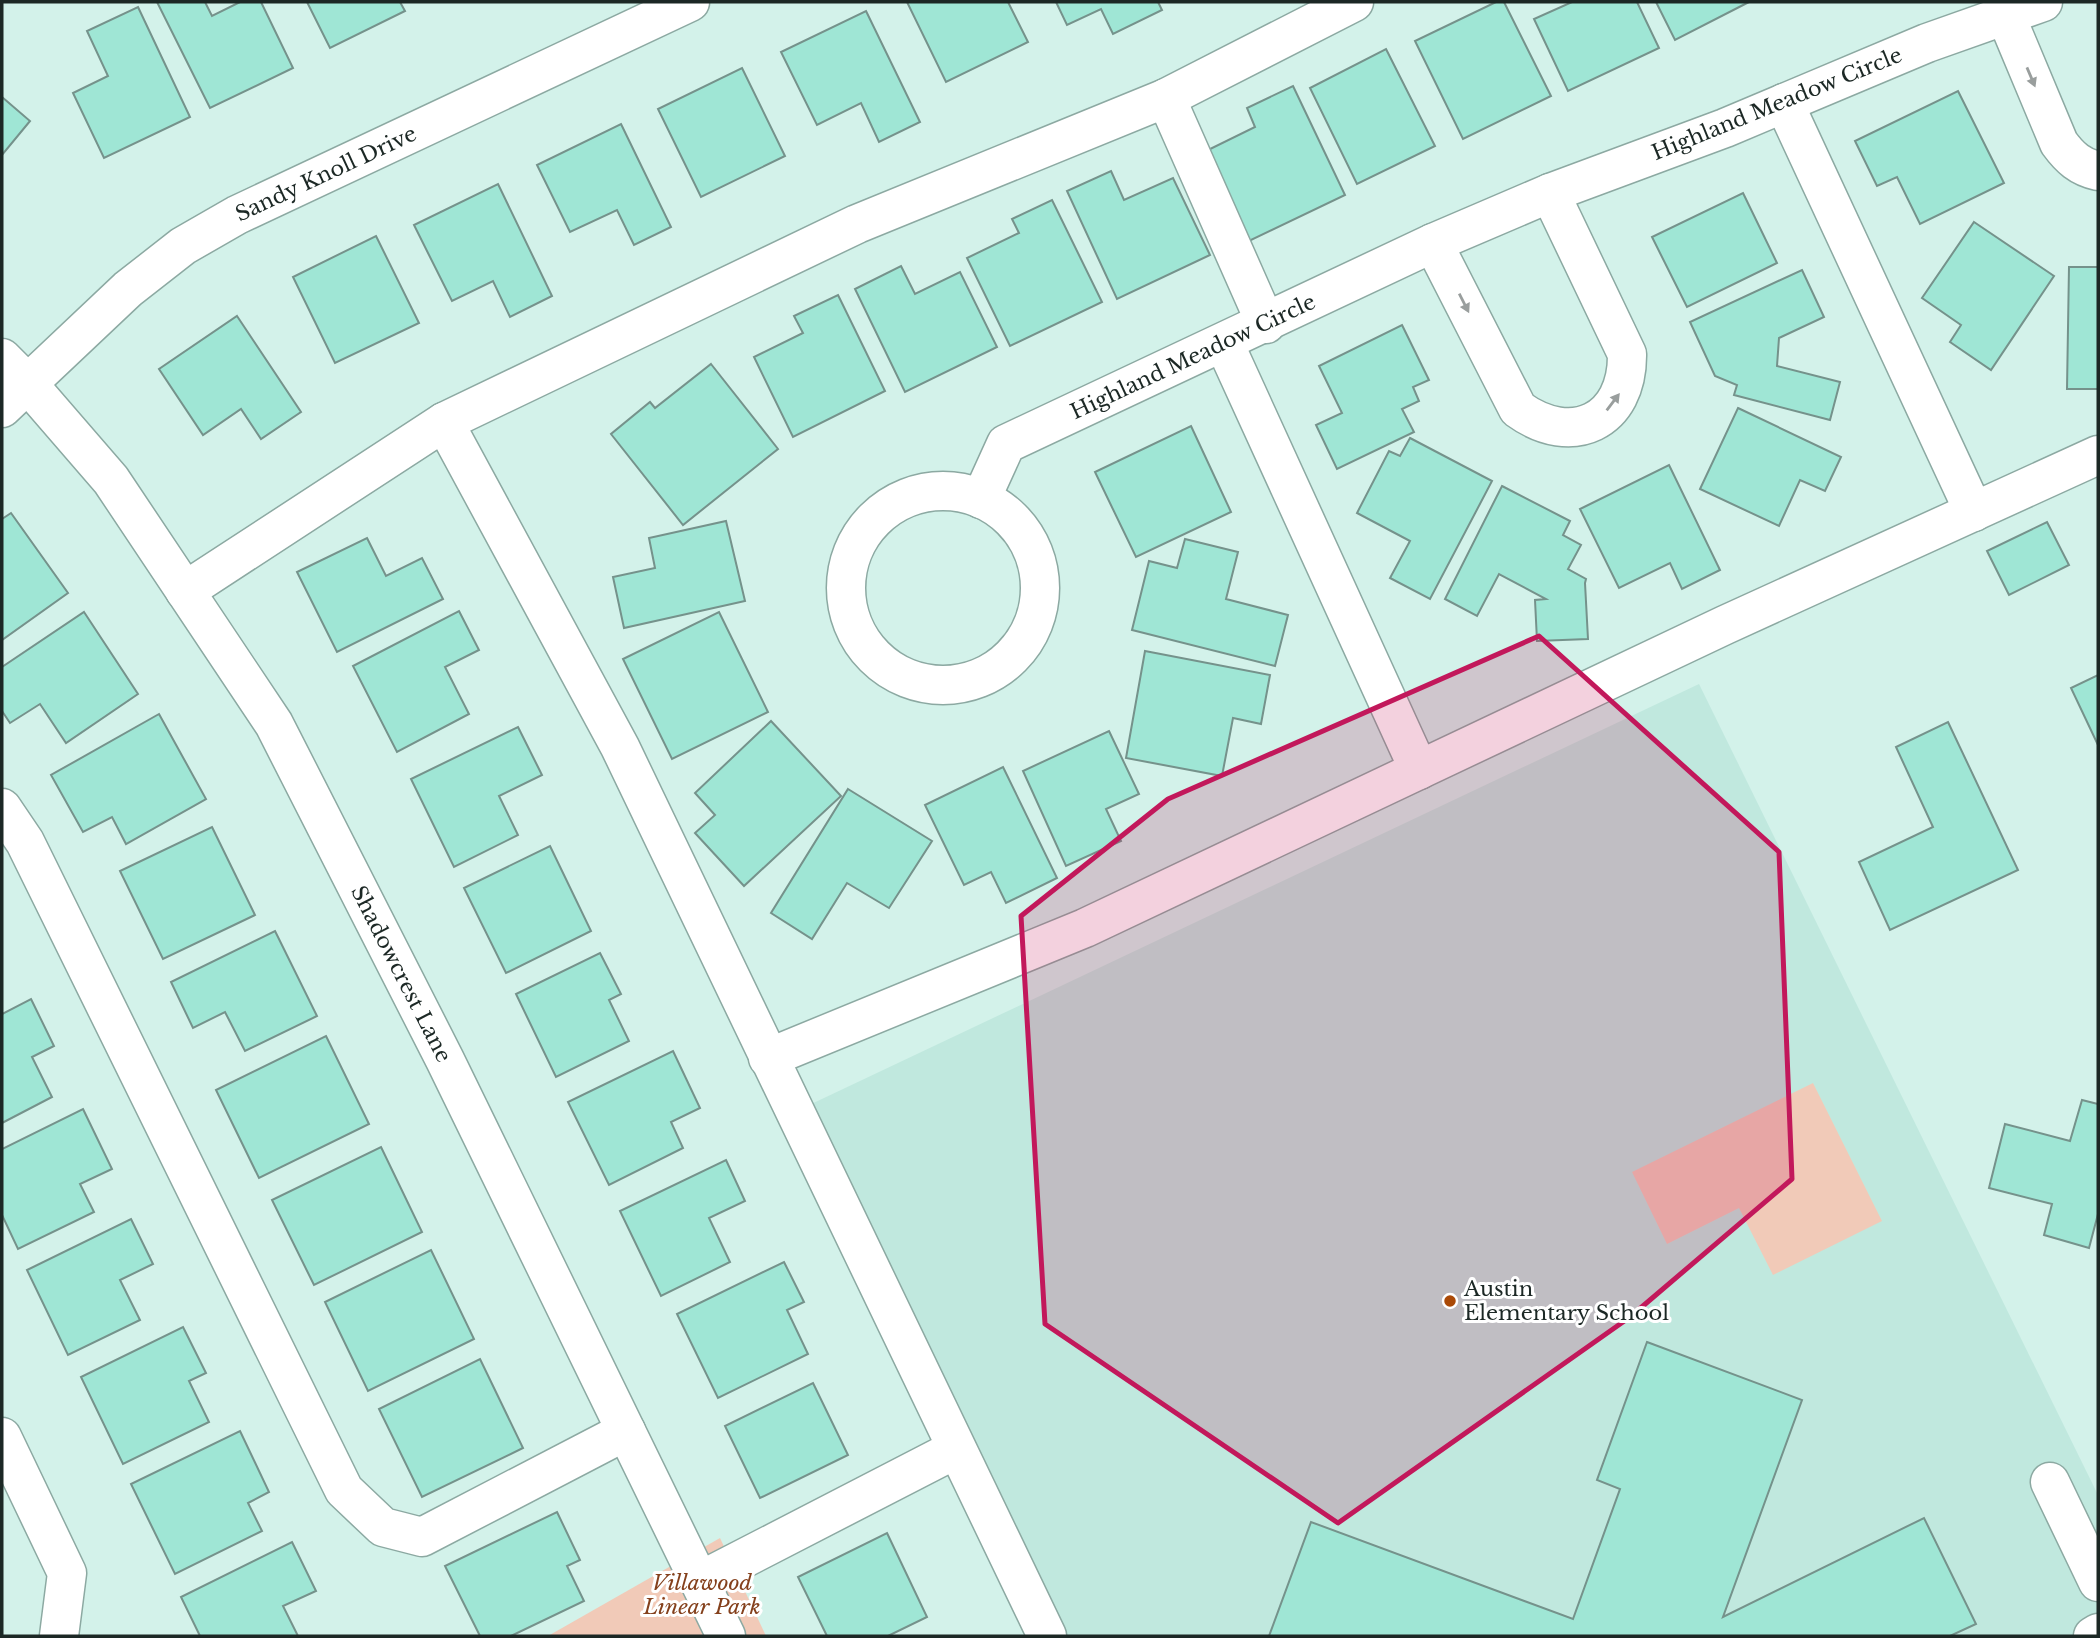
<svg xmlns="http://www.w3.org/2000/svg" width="2100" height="1638" font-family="'Libre Baskerville',serif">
<rect width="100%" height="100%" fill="#d3f2ea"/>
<polygon fill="#c0e8de" points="1699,684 2098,1495 2098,1636 1058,1636 805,1107"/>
<g fill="#f1cab8">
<polygon points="1813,1083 1882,1221 1773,1275 1739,1208 1667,1244 1632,1172"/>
<polygon points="720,1538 766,1636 548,1636"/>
</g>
<g fill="#9fe6d5" stroke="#75928b" stroke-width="2">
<polygon points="157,2 205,2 212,16 240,2 261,2 293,68 210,108"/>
<polygon points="307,2 400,2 405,11 330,48"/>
<polygon points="907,2 1008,2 1028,42 946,82"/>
<polygon points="1056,2 1158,2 1162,10 1113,34 1101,9 1067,25"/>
<polygon points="1496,2 1504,2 1551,96 1463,139 1415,41"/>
<polygon points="1572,2 1637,2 1659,48 1568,91 1534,19"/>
<polygon points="1656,2 1749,2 1675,40"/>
<polygon points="138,7 190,117 104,158 73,93 108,76 87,31"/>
<polygon points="866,11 920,122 879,142 861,103 817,125 781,52"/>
<polygon points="1386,49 1435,146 1357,184 1310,88"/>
<polygon points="742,68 785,156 701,197 658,109"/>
<polygon points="1293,86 1345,195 1249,241 1206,151 1255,127 1247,108"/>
<polygon points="1958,91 2004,183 1920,224 1897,177 1877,186 1855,141"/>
<polygon points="2,97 30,121 2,155"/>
<polygon points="621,124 671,227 634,245 617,210 570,232 537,165"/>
<polygon points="1111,171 1124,200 1173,178 1210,255 1117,299 1067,191"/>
<polygon points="498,184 552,296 510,317 493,281 452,301 414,225"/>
<polygon points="1743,193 1777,263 1687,307 1652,237"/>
<polygon points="1052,200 1102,302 1010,346 967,258 1019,233 1012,219"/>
<polygon points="1974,222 2054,276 1991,370 1950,342 1961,325 1922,298"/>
<polygon points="376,236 419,323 335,363 293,277"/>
<polygon points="901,266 915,294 960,272 997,347 905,392 855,289"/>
<polygon points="2069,267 2098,267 2098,389 2067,389"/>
<polygon points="1802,270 1824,317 1779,338 1777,366 1840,382 1830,420 1734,395 1737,385 1715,376 1690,322"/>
<polygon points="838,295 885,391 793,437 754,357 803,333 794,316"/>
<polygon points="237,316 301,412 261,439 241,409 203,435 159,369"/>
<polygon points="1402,325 1429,380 1413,387 1419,401 1402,409 1414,432 1337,469 1316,425 1342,413 1319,366"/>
<polygon points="711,364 778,449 683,525 611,434 650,402 655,408"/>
<polygon points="1738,408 1841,457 1825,491 1800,480 1779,526 1700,489"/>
<polygon points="1191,426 1231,512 1136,557 1095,472"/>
<polygon points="1410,438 1492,481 1430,599 1390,578 1410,541 1357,513 1389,451 1400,456"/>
<polygon points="1669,465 1720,570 1682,589 1670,563 1619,588 1580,509"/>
<polygon points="1502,486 1570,521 1563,535 1581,545 1568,569 1586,579 1585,583 1588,639 1537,641 1535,600 1546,599 1499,574 1477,616 1445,599"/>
<polygon points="11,513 68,593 2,640 2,519"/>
<polygon points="726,521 745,601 624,628 613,577 655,568 649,538"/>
<polygon points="2047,522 2069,565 2009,595 1987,551"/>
<polygon points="367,538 386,576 422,558 443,599 337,652 297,572"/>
<polygon points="1185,539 1238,552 1226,599 1288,615 1275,666 1132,630 1149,561 1177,568"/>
<polygon points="459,611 479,650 445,667 469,714 397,752 353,666"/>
<polygon points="84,612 138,694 66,743 40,704 10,723 2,711 2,667"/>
<polygon points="719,612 768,712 672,759 623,659"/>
<polygon points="1145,651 1270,675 1261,724 1233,718 1222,776 1126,758"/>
<polygon points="2098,675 2098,745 2071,688"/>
<polygon points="159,714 206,799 126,844 112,817 83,832 51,775"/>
<polygon points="771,721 841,796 744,886 695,833 715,815 695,793"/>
<polygon points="1948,722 2018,870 1890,930 1859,862 1933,827 1896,747"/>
<polygon points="518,727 542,775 499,796 518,835 454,867 411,779"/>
<polygon points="1109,731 1139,794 1106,809 1121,841 1066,866 1023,771"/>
<polygon points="1003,767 1057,878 1006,903 991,872 964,885 925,805"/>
<polygon points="848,789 932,841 889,908 847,883 812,939 771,913"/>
<polygon points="212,827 255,915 163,959 120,871"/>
<polygon points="550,846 591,931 506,973 464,888"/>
<polygon points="275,931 317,1016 245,1051 225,1012 193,1028 171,982"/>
<polygon points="600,953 621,994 609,1000 629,1041 556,1077 516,994"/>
<polygon points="31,999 54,1046 32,1057 52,1097 2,1123 2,1014"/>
<polygon points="326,1036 369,1124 259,1178 216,1090"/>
<polygon points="673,1051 700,1108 671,1122 683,1148 609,1185 568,1102"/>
<polygon points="2082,1100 2098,1104 2098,1214 2089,1248 2044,1235 2052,1204 1989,1188 2005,1124 2070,1141"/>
<polygon points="83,1109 112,1169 80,1184 94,1212 18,1249 2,1215 2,1149"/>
<polygon points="381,1147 422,1232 314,1285 272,1200"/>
<polygon points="726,1160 745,1201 709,1218 730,1262 661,1296 620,1211"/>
<polygon points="131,1219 153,1264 120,1280 140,1320 68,1355 27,1270"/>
<polygon points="431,1250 474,1339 368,1391 325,1302"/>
<polygon points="784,1262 804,1302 787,1310 808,1354 718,1398 677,1314"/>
<polygon points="183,1327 206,1373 189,1381 209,1422 123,1464 81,1377"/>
<polygon points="1647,1342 1802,1400 1723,1617 1924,1518 1976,1624 1950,1636 1269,1636 1311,1522 1573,1619 1620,1489 1597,1480"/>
<polygon points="480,1359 523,1448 422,1497 379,1409"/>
<polygon points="813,1383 848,1455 760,1498 725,1426"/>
<polygon points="240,1431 269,1492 248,1503 262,1531 175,1574 131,1484"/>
<polygon points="557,1512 580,1560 567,1566 584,1601 511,1636 480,1636 445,1566"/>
<polygon points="887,1533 927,1617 888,1636 827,1636 798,1577"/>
<polygon points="292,1542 316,1591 283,1606 298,1636 200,1636 181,1597"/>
</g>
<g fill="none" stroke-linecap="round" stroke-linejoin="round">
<defs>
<g id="minor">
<path d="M2005,14L2059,143C2070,158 2080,167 2098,171"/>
<polyline points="1166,98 1266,324"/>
<polyline points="1784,103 1974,512"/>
<path d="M1433,243L1518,409C1572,448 1628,422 1627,354L1550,193"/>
<polyline points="1224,343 1419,770"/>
<polyline points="2,358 28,384 111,480 274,724 445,1060 726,1636"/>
<polyline points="2,408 128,289 183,246 237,215 690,2"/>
<polyline points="444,422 620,747 1047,1636"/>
<circle cx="943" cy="588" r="97"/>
<polyline points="981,499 1006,444 1433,243 1550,193 1725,128 1927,43 2043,2"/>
<polyline points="185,591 444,422 857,224 1166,98 1354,2"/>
<polyline points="2,808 25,842 344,1490 383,1527 422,1537 626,1431"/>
<polyline points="768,1058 1085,928 1725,625 2098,455"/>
<polyline points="2,1437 67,1573 59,1636"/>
<polyline points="2050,1482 2098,1582"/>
<polyline points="700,1581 956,1449"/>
<polyline points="2093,1636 2098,1633"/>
</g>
</defs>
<use href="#minor" stroke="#8ca9a2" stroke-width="41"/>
<use href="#minor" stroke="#fff" stroke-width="38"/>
</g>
<defs><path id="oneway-solid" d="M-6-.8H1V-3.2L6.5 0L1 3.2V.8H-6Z" transform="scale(1.75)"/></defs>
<g fill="#999e9d">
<use href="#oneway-solid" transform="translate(2031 77) rotate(67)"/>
<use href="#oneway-solid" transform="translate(1464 303) rotate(63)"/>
<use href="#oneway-solid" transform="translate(1613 402) rotate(-53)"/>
</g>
<path fill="#c2185b" fill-opacity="0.2" stroke="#c2185b" stroke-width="5" stroke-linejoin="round" d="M1539,636L1779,852L1792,1179L1630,1317L1338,1523L1045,1324L1021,916L1168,799Z"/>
<circle fill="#aa4906" stroke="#fff" stroke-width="2.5" cx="1450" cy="1301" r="7"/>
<g text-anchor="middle" stroke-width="6" stroke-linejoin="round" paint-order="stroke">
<g font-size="21" fill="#1c2825" stroke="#fff">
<text transform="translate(1777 104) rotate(-22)" y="7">Highland Meadow Circle</text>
<text transform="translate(326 174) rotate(-25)" y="7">Sandy Knoll Drive</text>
<text transform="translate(1193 357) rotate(-25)" y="7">Highland Meadow Circle</text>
<text transform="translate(401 974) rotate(63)" y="7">Shadowcrest Lane</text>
</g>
<g font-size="21" fill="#1c2825" stroke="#fff" text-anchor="start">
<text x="1464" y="1296">Austin<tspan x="1464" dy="24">Elementary School</tspan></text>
</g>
<g font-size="21" font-style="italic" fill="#84401c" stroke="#fff">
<text x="702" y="1590">Villawood<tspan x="702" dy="24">Linear Park</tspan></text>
</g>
</g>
<rect width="2100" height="1638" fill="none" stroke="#1c2825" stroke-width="7"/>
</svg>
